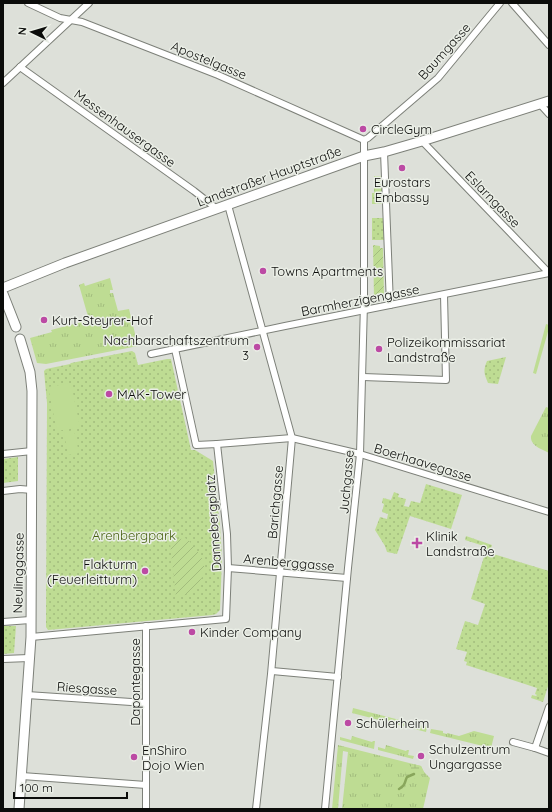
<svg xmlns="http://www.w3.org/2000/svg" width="552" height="812" font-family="Quicksand,sans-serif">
<defs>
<pattern id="grass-tufts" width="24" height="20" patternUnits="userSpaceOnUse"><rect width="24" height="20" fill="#bedc93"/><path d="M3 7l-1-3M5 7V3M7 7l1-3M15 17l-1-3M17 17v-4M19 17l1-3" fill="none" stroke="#a2bc7d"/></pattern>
<pattern id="wetland-marsh" width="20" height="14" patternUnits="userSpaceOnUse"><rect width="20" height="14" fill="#bedc93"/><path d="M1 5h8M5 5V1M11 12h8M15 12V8" fill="none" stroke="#a2bc7d"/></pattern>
<pattern id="park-dots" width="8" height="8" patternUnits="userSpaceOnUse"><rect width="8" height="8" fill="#bedc93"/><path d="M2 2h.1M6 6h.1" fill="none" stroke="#a2bc7d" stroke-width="1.8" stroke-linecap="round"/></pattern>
<pattern id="garden-furrows" width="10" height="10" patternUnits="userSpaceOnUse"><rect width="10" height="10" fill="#bedc93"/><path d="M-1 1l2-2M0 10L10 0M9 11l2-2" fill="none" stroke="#a2bc7d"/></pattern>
</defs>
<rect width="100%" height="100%" fill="#dde0d9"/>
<g fill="url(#grass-tufts)">
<polygon points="110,278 113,290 110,290 110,293 113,293 118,311 129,309 138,346 46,364 37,363 30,338 52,332 51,330 89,320 79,285 84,283 85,286"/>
<path d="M546,407L549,408V453C542,449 530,446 531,436Z"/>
<polygon points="353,708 427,727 426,732 352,713"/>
<polygon points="431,729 443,731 443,733 447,734 447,733 459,736 474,731 494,736 491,748 430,733"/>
<polygon points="352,736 372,742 373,741 375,741 374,749 340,740 340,737 351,740"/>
<polygon points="338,745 421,766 424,772 430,778 423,809 342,809 348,752 343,751 338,809 332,809"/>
<polygon points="386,745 406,751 407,750 409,750 408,755 414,756 413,759 378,750 378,747 385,749"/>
</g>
<polygon fill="url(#wetland-marsh)" points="413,764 421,766 425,774 423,776 408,780 407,786 398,791 396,787 403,782 406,771"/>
<g fill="url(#park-dots)">
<polygon points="374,176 382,176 382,203 381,204 372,204 372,193 374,193"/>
<polygon points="372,218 383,218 384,240 372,240"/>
<polygon points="132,351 135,353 138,365 167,359 171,359 191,450 195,450 213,461 220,526 222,558 220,610 216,614 212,615 48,630 46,627 47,403 44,371 46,369 70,364 71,363"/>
<path d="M506,357L498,384L488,383C484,374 483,370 487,361Z"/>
<polygon points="18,457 18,481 3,483 3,459"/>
<polygon points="426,484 462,495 451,529 410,516 397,554 387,552 385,546 375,530 380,517 387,519 388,514 382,512 384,504 382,503 383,498 391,500 394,492 399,494 398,497 406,499 404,506 409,507 411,501 420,503"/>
<polygon points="466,536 492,545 490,553 549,571 549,683 543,702 531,698 532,695 536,696 537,695 535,694 537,688 466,665 467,662 464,661 467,652 456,649 465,621 478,625 485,604 471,599 487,547 465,540"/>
<polygon points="3,626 16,626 14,653 3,654"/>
</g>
<g fill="url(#garden-furrows)">
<polygon points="373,245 380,246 380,248 383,248 384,295 374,297"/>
<path d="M185,538C190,541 194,546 198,552C201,556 204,561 204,567C205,577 195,591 185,595C182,596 179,596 176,597L170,543L181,539Z"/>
</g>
<g fill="#bedc93">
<polygon points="546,324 549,325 549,328 536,374 533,373"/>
<polygon points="71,383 80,427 57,431 48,387"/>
<polygon points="74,430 79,453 68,455 64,432"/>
</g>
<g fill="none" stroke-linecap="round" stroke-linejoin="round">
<path stroke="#89a65c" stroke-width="2.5" d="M399,789C406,785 404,783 407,777L414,774"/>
<defs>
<g id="street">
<polyline points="28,3 60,18 82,22 218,75 364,140"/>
<polyline points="512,3 549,45"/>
<polyline points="20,67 194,191 217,209"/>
<polyline points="3,83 89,3"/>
<polyline points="540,104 549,114"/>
<polyline points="364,140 368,138 438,78 500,3"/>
<polyline points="422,141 549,273"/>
<polyline points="384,152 390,305"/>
<polyline points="228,205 292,438 271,674 256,809"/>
<polyline points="151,354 285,326 549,273"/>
<polyline points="363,377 446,380 444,295"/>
<polyline points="217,444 292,438 360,454 549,512"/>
<polyline points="3,454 32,451"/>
<polyline points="3,491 20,489 32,490"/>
<polyline points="228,568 347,578"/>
<polyline points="3,622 30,620"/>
<polyline points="31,637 226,619 228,568 227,534 217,444 196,445 175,349"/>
<polyline points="3,659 29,658"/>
<polyline points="272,671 338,677"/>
<polyline points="27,695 146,703"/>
<polyline points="513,742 535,748 549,753"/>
<polyline points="535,748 549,707"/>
<polyline points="22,776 146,785"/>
<polyline points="146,809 146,626"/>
<polyline points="325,809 348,568 360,454 364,303 364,140"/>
</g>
<g id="secondary">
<polyline points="3,288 65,263 364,156 384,152 422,141 549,101"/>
<polyline points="3,294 16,327"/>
<polyline points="19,809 31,637 32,391 30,372 20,339"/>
</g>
</defs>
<use href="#street" stroke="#7d8079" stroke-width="8"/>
<use href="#secondary" stroke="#7d8079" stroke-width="11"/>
<use href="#street" stroke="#fff" stroke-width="6"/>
<use href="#secondary" stroke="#fff" stroke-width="9"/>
</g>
<g fill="#bc4aa4" stroke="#eaeee6" stroke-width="1.5">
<circle cx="363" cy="129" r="4"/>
<circle cx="402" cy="168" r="4"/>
<circle cx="263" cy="271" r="4"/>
<circle cx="44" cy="320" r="4"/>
<circle cx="257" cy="347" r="4"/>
<circle cx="379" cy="349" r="4"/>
<circle cx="109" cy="394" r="4"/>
<path d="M415 537h4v4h4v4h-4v4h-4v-4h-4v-4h4z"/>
<circle cx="145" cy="571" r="4"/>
<circle cx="192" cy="632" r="4"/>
<circle cx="348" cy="723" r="4"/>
<circle cx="421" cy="756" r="4"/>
<circle cx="134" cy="757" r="4"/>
</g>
<g text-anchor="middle" stroke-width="3" stroke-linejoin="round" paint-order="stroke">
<g font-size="13" fill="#0b0c0a" stroke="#eaeee6">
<text transform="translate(444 51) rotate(-48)" y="5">Baumgasse</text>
<text transform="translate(209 60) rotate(22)" y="5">Apostelgasse</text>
<text transform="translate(125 128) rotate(36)" y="5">Messenhausergasse</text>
<text transform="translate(269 176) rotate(-20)" y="5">Landstraßer Hauptstraße</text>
<text transform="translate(493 199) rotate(46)" y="5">Eslarngasse</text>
<text transform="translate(360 300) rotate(-11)" y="5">Barmherzigengasse</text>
<text transform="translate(423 462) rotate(17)" y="5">Boerhaavegasse</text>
<text transform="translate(346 482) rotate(-85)" y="5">Juchgasse</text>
<text transform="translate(275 502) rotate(-85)" y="5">Barichgasse</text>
<text transform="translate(213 523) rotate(-94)" y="5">Dannebergplatz</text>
<text transform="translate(289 562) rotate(5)" y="5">Arenberggasse</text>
<text transform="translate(18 573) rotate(-89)" y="5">Neulinggasse</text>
<text transform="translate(135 682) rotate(-90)" y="5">Dapontegasse</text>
<text transform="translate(87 688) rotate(4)" y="5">Riesgasse</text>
</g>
<g font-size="13" fill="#0b0c0a" stroke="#eaeee6" text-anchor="start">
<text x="371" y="134">CircleGym</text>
<text x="402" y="187" text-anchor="middle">Eurostars<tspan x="402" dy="15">Embassy</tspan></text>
<text x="271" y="276">Towns Apartments</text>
<text x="52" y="325">Kurt-Steyrer-Hof</text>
<text x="249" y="345" text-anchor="end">Nachbarschaftszentrum<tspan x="249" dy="15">3</tspan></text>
<text x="387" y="347">Polizeikommissariat<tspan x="387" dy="15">Landstraße</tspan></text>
<text x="117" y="399">MAK-Tower</text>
<text x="426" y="541">Klinik<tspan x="426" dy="15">Landstraße</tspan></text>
<text x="137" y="569" text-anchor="end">Flakturm<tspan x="137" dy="15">(Feuerleitturm)</tspan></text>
<text x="200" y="637">Kinder Company</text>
<text x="356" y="728">Schülerheim</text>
<text x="429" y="754">Schulzentrum<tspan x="429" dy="15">Ungargasse</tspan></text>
<text x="142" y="755">EnShiro<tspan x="142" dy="15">Dojo Wien</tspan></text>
</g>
<g font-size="13" fill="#476110" stroke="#eaeee6">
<text x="134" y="540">Arenbergpark</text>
</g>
</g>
<rect width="552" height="812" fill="none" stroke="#0b0c0a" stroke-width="8"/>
<g transform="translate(32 32) rotate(275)" stroke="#eaeee6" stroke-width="3" paint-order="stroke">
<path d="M0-3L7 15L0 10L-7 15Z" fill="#0b0c0a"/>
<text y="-6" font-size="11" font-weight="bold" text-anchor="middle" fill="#0b0c0a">N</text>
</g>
<path d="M14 792v6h113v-6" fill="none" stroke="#0b0c0a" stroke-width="2"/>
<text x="20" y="792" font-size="12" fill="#0b0c0a" stroke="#eaeee6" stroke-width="3" paint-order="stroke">100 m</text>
</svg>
